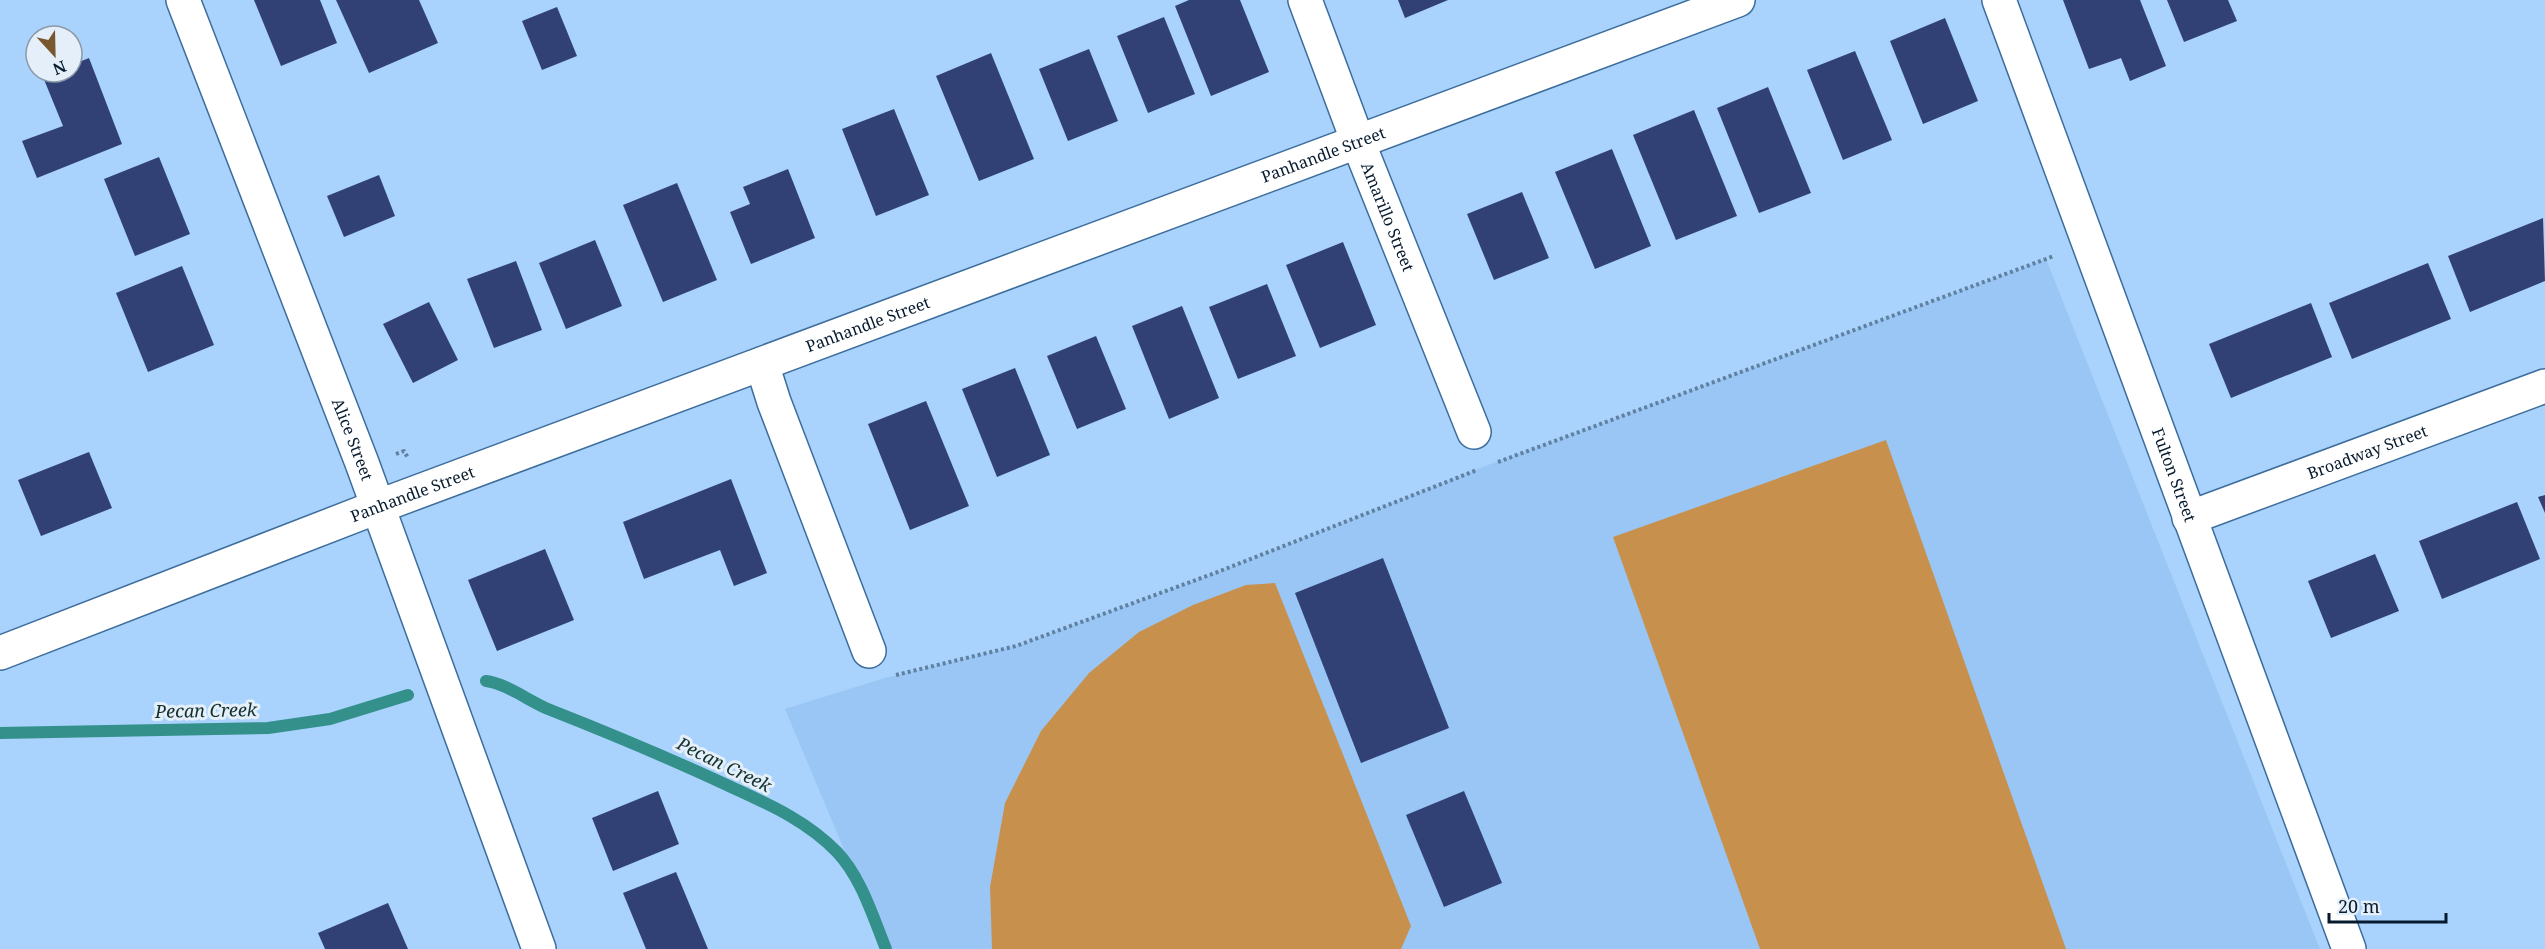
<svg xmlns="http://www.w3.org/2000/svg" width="2545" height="949" font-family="'Noto Serif',serif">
<rect width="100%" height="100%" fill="#a9d2fc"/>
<polygon fill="#99c6f4" points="2046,259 2320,949 886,949 785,709 885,678 1016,646 1215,573 1488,465"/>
<g fill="#c8904d">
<polygon points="1886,440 2066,949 1760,949 1613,537"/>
<polygon points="1275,583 1411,926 1401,949 992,949 990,887 1005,803 1041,731 1089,673 1139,632 1193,605 1246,585"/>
</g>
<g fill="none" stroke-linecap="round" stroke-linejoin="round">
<g stroke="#33908b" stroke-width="12">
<path d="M486,681C505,683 529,701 548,709C609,733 669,758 729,786C768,804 806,820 837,852C861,877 873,917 886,949"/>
<polyline points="0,733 268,728 330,719 408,695"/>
</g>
</g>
<g fill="#314176">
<polygon points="254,0 320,0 337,43 281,66"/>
<polygon points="336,0 419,0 438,43 369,73"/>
<polygon points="1189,0 1240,0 1269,72 1211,96 1175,6"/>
<polygon points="1398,0 1448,0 1405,18"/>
<polygon points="2063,0 2140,0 2166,66 2130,81 2121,58 2089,69"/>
<polygon points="2167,0 2228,0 2237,21 2184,42"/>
<polygon points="557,7 577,56 542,70 522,21"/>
<polygon points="1164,17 1195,94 1148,113 1117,36"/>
<polygon points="1945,18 1978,101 1923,124 1890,41"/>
<polygon points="1089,49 1118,121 1068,141 1039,69"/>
<polygon points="1855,51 1892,140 1843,160 1807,70"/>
<polygon points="991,53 1034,159 979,181 936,76"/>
<polygon points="89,58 122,144 37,178 22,141 63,126 43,77 54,72 72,72 72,65"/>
<polygon points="1768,87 1811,193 1759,213 1717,108"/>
<polygon points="894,109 929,195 876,216 842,129"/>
<polygon points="1694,110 1737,216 1676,240 1633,135"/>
<polygon points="1612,149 1651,246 1595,269 1555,172"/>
<polygon points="159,157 190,234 135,256 104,179"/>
<polygon points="788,169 815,238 751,264 730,212 750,204 743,187"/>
<polygon points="379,175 395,216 344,237 327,196"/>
<polygon points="677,183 717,280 663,302 623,205"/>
<polygon points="1522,192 1549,258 1494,280 1467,214"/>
<polygon points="2543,218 2545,281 2470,312 2448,256"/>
<polygon points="595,240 622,306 566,329 539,263"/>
<polygon points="1343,242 1376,325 1320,348 1286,265"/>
<polygon points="516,261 542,330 494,348 467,279"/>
<polygon points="2428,263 2451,319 2352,359 2329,303"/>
<polygon points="182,266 214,345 148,372 116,293"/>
<polygon points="1267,284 1296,356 1238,379 1209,307"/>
<polygon points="429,302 458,360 413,383 383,324"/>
<polygon points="2311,303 2332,357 2231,398 2209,344"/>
<polygon points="1182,306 1219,398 1169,419 1132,326"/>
<polygon points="1096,336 1126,409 1077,429 1047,356"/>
<polygon points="1015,368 1050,455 997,477 962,389"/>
<polygon points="926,401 969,506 910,530 868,424"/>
<polygon points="89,452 112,508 41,536 18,480"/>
<polygon points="731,479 767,573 734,586 720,550 644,579 623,522"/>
<polygon points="2545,495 2545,513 2538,497"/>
<polygon points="2517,502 2540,559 2442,599 2419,541"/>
<polygon points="545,549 574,620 497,651 468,580"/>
<polygon points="2375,554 2399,611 2331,638 2308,581"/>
<polygon points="1383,558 1449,728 1361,763 1295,593"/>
<polygon points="658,791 679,844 613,871 592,818"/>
<polygon points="1464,791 1502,883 1444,907 1406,815"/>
<polygon points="676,872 708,949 646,949 623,893"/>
<polygon points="388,903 408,949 325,949 318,933"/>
</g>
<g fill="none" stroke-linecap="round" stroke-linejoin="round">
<defs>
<g id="minor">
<path id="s1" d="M183,0L362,463L539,949"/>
<path id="s2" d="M1305,0L1358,142L1474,432"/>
<path id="s3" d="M1999,0L2349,949"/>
<polyline points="762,364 774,402 869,651"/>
<path id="s4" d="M2189,518L2545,386"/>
<path id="s5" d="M0,653L377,507L1738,0"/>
</g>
</defs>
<use href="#minor" stroke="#3c6d9c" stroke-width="36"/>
<g stroke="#60809f" stroke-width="4" stroke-dasharray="3 3" stroke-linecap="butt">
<polyline points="396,454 404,451 408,458"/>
<polyline points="1498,462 2054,256"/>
<polyline points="896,675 1016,646 1215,573 1477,470"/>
</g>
<use href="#minor" stroke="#fff" stroke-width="33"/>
</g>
<g text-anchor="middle" stroke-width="6" stroke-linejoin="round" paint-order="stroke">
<g font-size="16" fill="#071b2e" stroke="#e5effa">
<text dy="6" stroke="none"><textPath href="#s5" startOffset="1414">Panhandle Street</textPath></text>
<text dy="6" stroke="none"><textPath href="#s2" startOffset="232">Amarillo Street</textPath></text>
<text dy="6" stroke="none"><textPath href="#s5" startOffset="928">Panhandle Street</textPath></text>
<text dy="6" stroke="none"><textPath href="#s1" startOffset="471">Alice Street</textPath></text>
<text dy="6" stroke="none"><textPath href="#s4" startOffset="190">Broadway Street</textPath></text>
<text dy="6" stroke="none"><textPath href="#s3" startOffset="506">Fulton Street</textPath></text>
<text dy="6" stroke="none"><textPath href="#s5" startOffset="442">Panhandle Street</textPath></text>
</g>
<g font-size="18" font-style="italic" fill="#13302d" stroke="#e5effa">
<text transform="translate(206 711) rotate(-1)" y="6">Pecan Creek</text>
<text transform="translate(724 765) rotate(26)" y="6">Pecan Creek</text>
</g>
</g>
<g transform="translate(54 54) rotate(158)"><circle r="28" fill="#e5effa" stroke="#8c9aa8" stroke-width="1.5"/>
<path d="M0-4.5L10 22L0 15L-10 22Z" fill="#7a582f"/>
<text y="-9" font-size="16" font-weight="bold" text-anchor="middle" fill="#071b2e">N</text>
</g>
<path d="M2329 913v9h117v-9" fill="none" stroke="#071b2e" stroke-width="3"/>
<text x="2338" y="913" font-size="18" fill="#071b2e" stroke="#e5effa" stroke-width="4.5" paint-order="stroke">20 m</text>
</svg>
